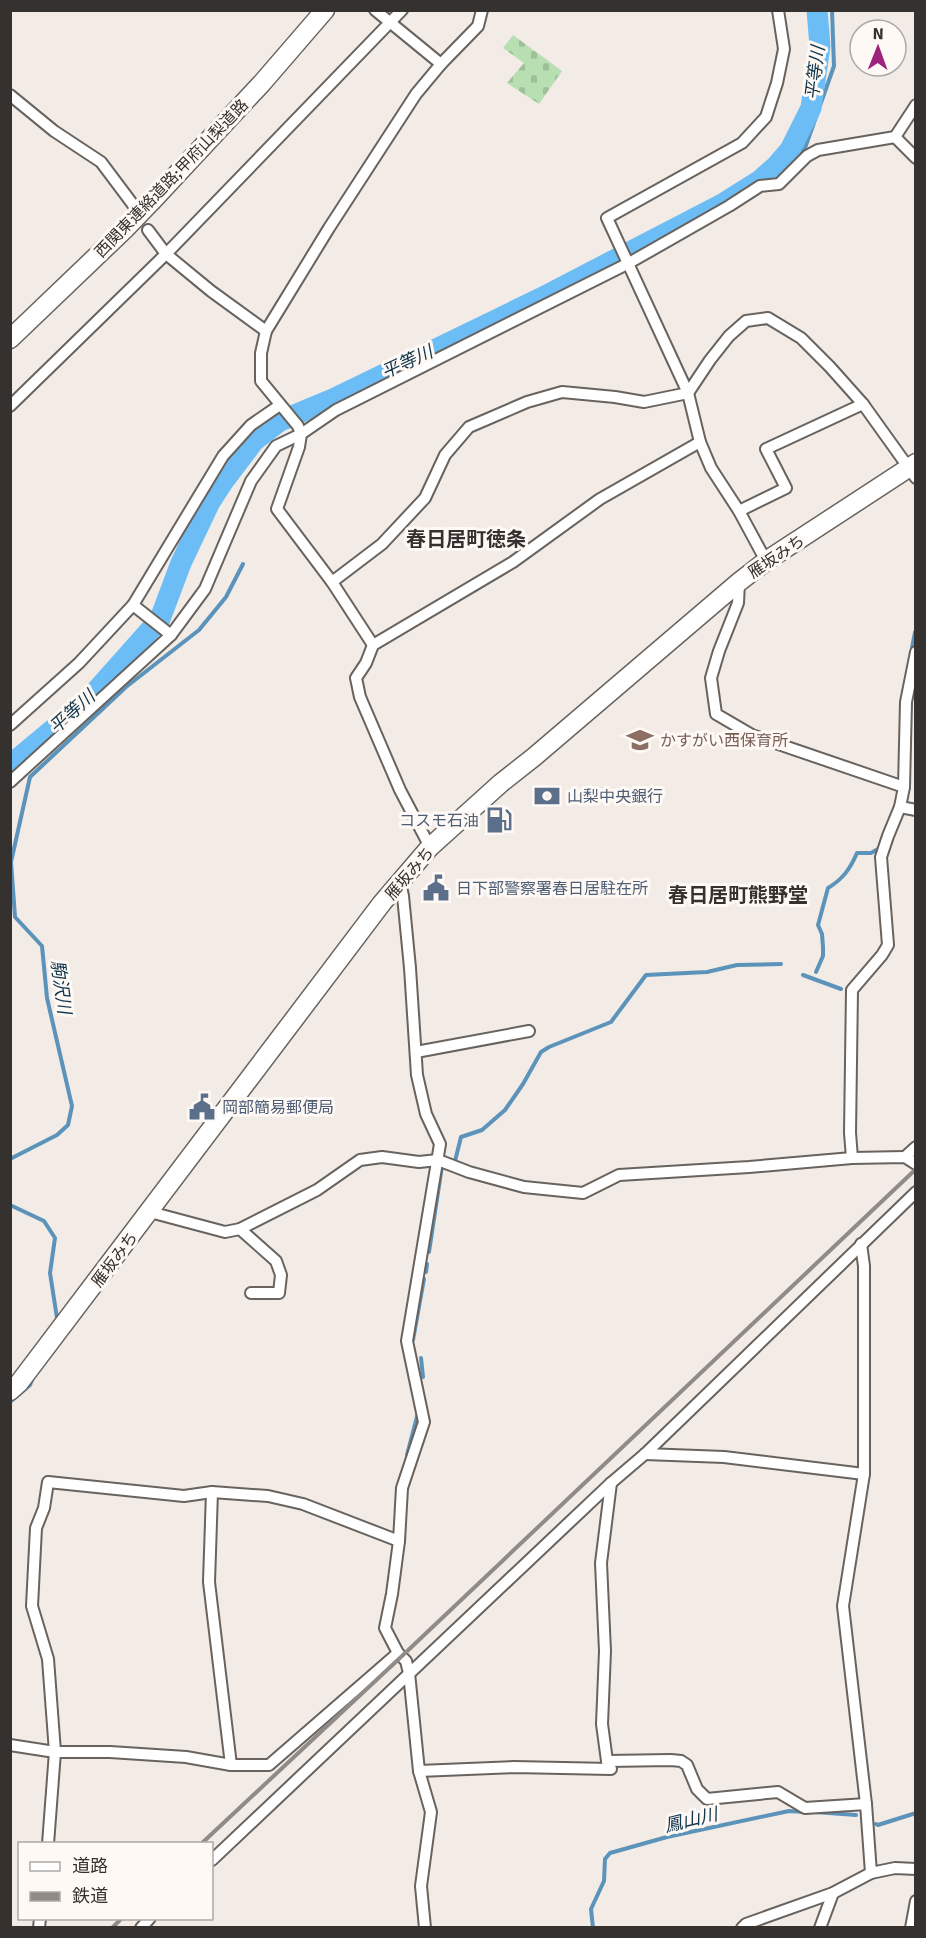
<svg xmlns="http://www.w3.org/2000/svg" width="926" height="1938" viewBox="0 0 926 1938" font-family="Signika,'Noto Sans JP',sans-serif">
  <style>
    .cemetery { fill: url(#cemetery-stones) }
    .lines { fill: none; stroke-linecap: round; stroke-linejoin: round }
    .stream { stroke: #5b93ba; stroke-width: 4 }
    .river { stroke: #6cbdf5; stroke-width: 21 }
    .street-casing { stroke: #68635e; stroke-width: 14 }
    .highway-casing { stroke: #68635e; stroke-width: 21 }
    .street { stroke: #fff; stroke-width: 10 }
    .highway { stroke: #fff; stroke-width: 18 }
    .rail { stroke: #908b88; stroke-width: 4 }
    .highway-bridge-casing { stroke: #68635e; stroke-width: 21; stroke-linecap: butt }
    .highway-bridge { stroke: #fff; stroke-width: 18 }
    .labels { text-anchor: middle; stroke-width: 6; stroke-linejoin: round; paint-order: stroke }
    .street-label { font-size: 16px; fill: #34312f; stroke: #fef9f5 }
    .education-label { font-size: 16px; fill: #785e54; stroke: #fef9f5; text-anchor: start }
    .service-label { font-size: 16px; fill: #4e5e75; stroke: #fef9f5; text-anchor: start }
    .water-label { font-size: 18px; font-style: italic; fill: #12364d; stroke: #fef9f5 }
    .quarter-label { font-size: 20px; font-weight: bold; fill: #34312f; stroke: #fef9f5 }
  </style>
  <defs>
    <pattern id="cemetery-stones" width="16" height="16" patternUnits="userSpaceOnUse" patternTransform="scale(1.5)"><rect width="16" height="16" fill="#b7dfb2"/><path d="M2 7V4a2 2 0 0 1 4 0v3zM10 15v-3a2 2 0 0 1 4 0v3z" fill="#9ec099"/></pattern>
  </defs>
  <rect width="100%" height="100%" fill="#f2ebe6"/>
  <polygon class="cemetery" points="513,35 562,71 539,104 507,83 524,63 503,48"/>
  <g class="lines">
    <g class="stream">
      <polyline points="759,181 773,178 786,168 805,148 834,66 832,10"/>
      <polyline points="912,648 915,632"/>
      <path d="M816,972L823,956V947L822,934L818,925L828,888C843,879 850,869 857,853H871L878,849"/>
      <polyline points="803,975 841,989"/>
      <polyline points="10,1159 57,1135 68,1125 72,1106 47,998 42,946 15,917 11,862 30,777 126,687 199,630 226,597 243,564"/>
      <polyline points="455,1161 461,1137 482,1130 505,1110 523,1084 541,1052 549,1047 611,1022 646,975 707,972 737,965 781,964"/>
      <polyline points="10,1205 44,1221 55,1238 50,1273 57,1318"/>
      <polyline points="429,1252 442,1166"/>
      <polyline points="426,1272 427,1264"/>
      <polyline points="413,1340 424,1279"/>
      <polyline points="421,1358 423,1377"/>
      <polyline points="10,1402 30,1385 32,1380"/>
      <polyline points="407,1455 418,1413"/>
      <polyline points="815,1812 856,1815"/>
      <polyline points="876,1824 878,1825 916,1813"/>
      <polyline points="593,1928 591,1909 604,1881 605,1859 610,1853 667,1837 789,1811 805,1812"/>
    </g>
    <polyline class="river" points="10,765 87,701 160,619 181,563 210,502 223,482 254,441 280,421 333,399 541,298 724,203 759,181 776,166 790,150 811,108 820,46 817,10"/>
    <g class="street-casing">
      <g id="street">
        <polyline points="375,10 441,64"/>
        <polyline points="10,95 54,131 101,162 134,206"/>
        <polyline points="895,137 916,158"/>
        <polyline points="148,230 166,254 211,291 266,331"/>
        <polyline points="10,406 166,254 402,10"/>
        <polyline points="739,511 786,488 766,449 863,404"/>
        <polyline points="766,561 739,511 711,468 700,442 688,393 607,218 742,143 766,117 777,83 784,49 778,10"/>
        <polyline points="332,582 382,544 425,498 445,455 469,427 527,402 562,392 615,397 644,402 688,393 710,360 729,336 746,321 768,318 801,338 830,367 863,404 916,478"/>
        <polyline points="739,582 738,603 719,651 711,678 716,714 752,735 904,787"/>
        <polyline points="133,605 171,635"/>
        <polyline points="373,645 332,582 277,509 299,447 301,434 298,426 261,381 261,353 266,331 329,228 416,94 441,64 478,26 482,10"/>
        <polyline points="10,725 79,663 133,605 223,456 251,425 280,405"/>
        <polyline points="10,782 171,635 205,589 251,481 276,446 301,434 336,410 629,263 729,206 760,186 779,184 807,156 818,150 895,137 916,105"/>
        <polyline points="900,807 916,810"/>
        <polyline points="430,847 400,790 360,697 356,678 366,663 373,645 513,562 600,499 700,442"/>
        <polyline points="400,882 403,896 410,968 417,1075 426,1114 440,1144 407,1341 424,1422 402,1488 399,1541 392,1594 385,1628 398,1653 406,1661 409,1673 419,1771 514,1767 611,1769 607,1761 602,1724 605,1651 601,1563 611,1483"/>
        <polyline points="416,1052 529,1031"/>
        <polyline points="905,1157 916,1147"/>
        <polyline points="852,1158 850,1133 852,990 882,955 888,945 881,857 888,836 900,807 904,787 906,702 916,652"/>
        <polyline points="150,1212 225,1232 240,1229 317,1190 360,1160 382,1157 419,1162 438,1160 469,1172 524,1187 583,1193 619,1175 749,1167 852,1158 905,1157 916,1164"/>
        <polyline points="240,1229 276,1261 281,1275 279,1293 251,1293"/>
        <polyline points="861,1244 864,1266 864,1474 843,1606 866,1804"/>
        <polyline points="645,1454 724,1457 864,1474"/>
        <polyline points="212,1492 209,1582 231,1765"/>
        <polyline points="10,1745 55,1752 110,1752 186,1757 231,1765 269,1765 398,1653"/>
        <polyline points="607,1761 671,1760 681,1761 687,1765 697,1789 707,1799 778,1792 805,1808 866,1804 871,1873 895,1868 916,1869"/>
        <polyline points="419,1771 431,1812 421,1886 425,1928"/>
        <polyline points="48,1844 55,1752 48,1659 32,1606 36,1528 44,1508 48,1482 184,1496 212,1492 268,1496 303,1504 399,1541"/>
        <polyline points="212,1860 611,1483 645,1454 916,1192"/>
        <polyline points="39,1928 40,1918"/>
        <polyline points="141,1928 150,1918"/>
        <polyline points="742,1928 746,1924 833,1893 871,1873"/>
        <polyline points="820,1928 833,1893"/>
        <polyline points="911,1928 916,1901"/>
      </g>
    </g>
    <g class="highway-casing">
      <g id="highway">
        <polyline points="152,201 262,83 325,10"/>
        <polyline points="10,339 125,229"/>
        <polyline points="10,1391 19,1383 382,903 430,847 501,783 534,757 739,582 766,561 916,463"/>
      </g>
    </g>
    <use href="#street" class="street"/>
    <use href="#highway" class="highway"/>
    <g class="rail">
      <polyline points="201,1844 402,1656 916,1169"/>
      <polyline points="112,1928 122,1918"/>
    </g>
    <g class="highway-bridge-casing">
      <polyline id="highway-bridge" points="125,229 152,201"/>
    </g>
    <use href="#highway-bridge" class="highway-bridge"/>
  </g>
  <defs>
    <g id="school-bare" transform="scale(2.07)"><path d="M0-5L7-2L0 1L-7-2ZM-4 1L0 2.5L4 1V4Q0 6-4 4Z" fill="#8d6e63" stroke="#fef9f5" stroke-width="2.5" paint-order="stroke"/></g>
    <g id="bank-bare" transform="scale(2.07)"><path d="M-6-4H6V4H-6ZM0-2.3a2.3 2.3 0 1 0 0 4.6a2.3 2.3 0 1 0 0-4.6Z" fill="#5c6f8a" stroke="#fef9f5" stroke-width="2.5" paint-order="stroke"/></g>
    <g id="fuel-bare" transform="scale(2.07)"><path d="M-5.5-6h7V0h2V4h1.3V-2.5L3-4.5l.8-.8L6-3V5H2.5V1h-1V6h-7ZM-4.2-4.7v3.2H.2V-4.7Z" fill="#5c6f8a" stroke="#fef9f5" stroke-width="2.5" paint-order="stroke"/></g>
    <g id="civic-bare" transform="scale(2.07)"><path d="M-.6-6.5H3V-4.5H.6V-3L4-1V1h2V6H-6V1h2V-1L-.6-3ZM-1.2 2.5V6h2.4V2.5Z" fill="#5c6f8a" stroke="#fef9f5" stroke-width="2.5" paint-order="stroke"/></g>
  </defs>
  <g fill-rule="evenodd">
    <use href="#school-bare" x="640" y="740"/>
    <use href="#bank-bare" x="547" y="796"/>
    <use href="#fuel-bare" x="499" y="820"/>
    <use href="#civic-bare" x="436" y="888"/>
    <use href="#civic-bare" x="202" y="1107"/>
  </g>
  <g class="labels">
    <g class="street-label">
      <text transform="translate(171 178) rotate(-46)" y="6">西関東連絡道路;甲府山梨道路</text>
      <text transform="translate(776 556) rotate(-34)" y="6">雁坂みち</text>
      <text transform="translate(409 873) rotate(-49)" y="6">雁坂みち</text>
      <text transform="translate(114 1259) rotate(-53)" y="6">雁坂みち</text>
    </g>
    <g class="education-label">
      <text x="660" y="746">かすがい西保育所</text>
    </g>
    <g class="service-label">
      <text x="567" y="802">山梨中央銀行</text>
      <text x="479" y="826" text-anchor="end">コスモ石油</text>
      <text x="456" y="894">日下部警察署春日居駐在所</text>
      <text x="222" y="1113">岡部簡易郵便局</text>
    </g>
    <g class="water-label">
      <text transform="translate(815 73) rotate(-83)" y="6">平等川</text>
      <text transform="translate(407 362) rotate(-25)" y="6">平等川</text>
      <text transform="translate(72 712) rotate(-42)" y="6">平等川</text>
      <text transform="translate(61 987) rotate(82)" y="6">駒沢川</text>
      <text transform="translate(691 1820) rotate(-13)" y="6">鳳山川</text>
    </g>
    <g class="quarter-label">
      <text x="466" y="546">春日居町徳条</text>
      <text x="738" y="902">春日居町熊野堂</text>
    </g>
  </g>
  <rect width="926" height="1938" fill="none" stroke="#34312f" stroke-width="24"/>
  <rect x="18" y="1842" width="195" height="78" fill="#fef9f5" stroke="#ada9a6" stroke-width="1.5"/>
  <rect x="30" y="1862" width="30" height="9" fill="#ffffff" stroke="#ada9a6" stroke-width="1.5"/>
  <text x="72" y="1872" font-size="18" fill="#34312f">道路</text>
  <rect x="30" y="1892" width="30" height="9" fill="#908b88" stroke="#ada9a6" stroke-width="1.5"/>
  <text x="72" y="1902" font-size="18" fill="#34312f">鉄道</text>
  <g transform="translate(878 48) rotate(1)"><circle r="28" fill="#fef9f5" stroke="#ada9a6" stroke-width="1.5"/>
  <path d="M0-4.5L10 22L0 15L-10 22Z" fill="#9d237b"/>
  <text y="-9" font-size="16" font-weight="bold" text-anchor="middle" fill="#34312f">N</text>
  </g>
</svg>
